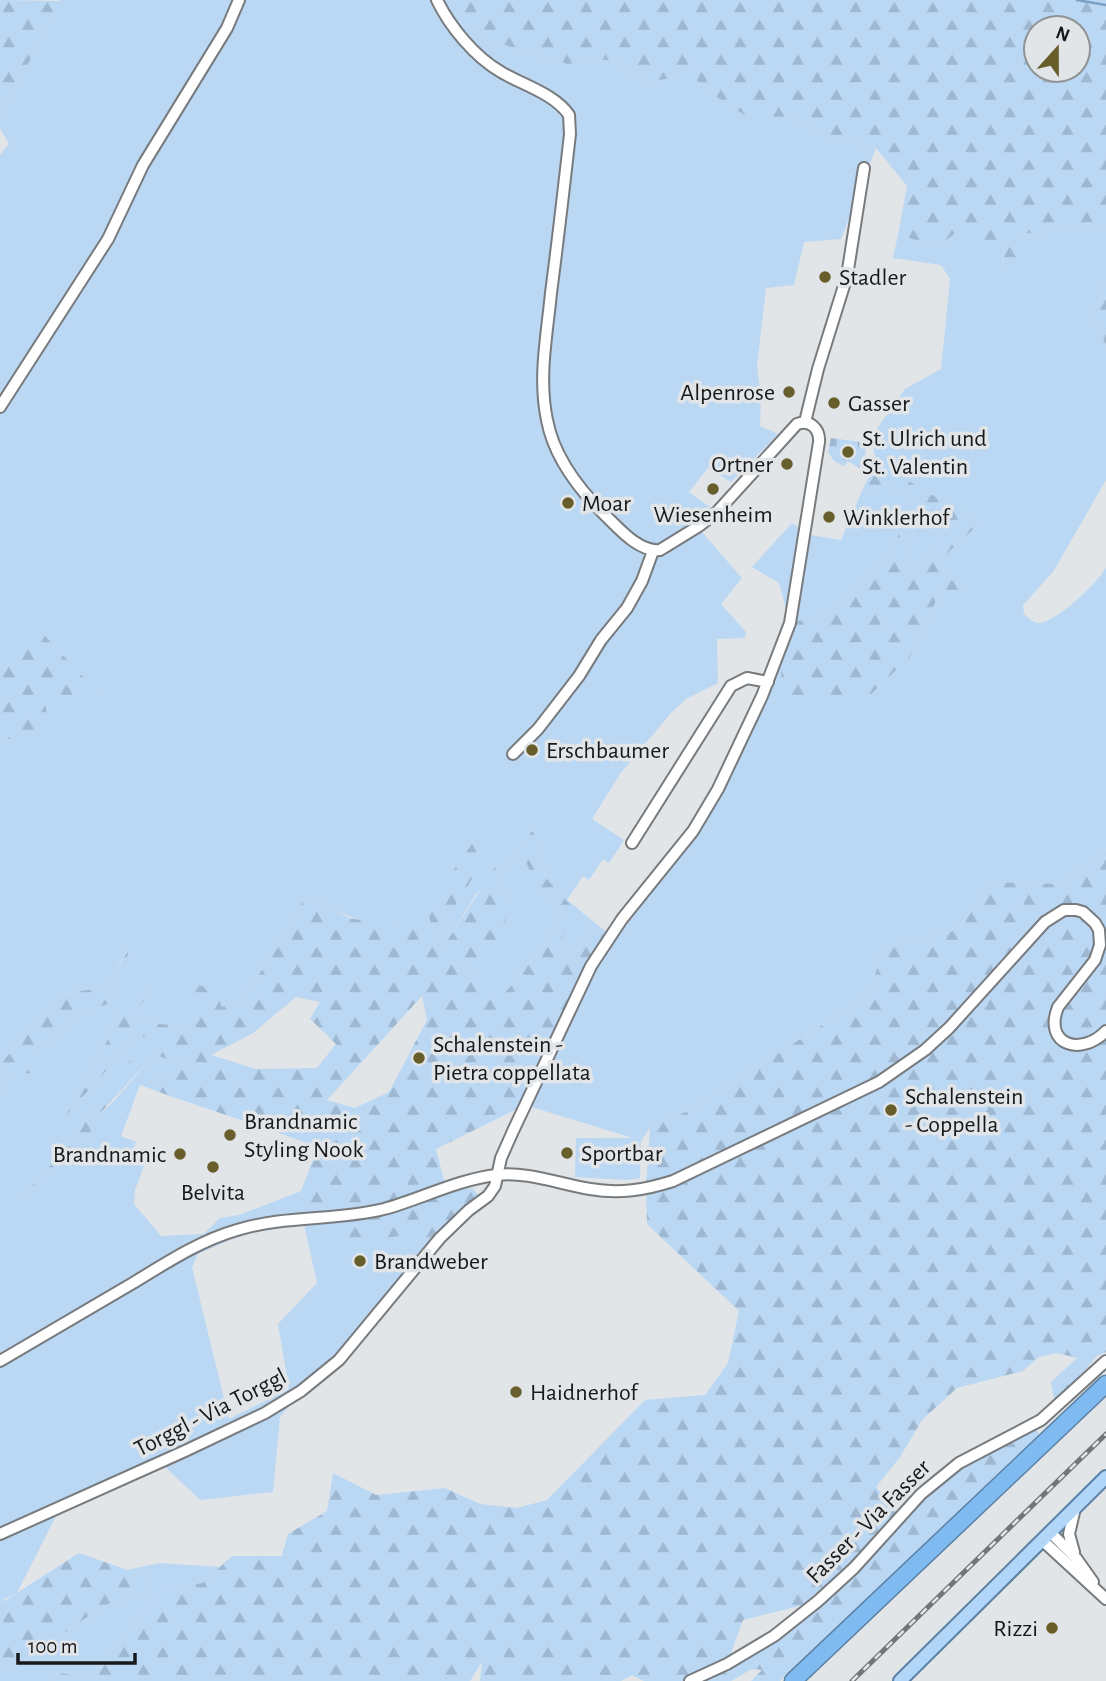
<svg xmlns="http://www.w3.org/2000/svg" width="1106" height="1681" viewBox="0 0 1106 1681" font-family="'Alegreya Sans',sans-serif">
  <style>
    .green { fill: #bad7f4; fill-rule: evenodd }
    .forest { fill: url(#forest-firs); fill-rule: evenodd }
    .cemetery { fill: url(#cemetery-stones) }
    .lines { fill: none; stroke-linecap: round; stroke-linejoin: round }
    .stream { stroke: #7ca0c3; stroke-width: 2.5 }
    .minor-casing { stroke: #787b7e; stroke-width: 14 }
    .major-casing { stroke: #5b81a5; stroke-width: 16 }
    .highway-casing { stroke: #5b81a5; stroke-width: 19 }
    .minor { stroke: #fff; stroke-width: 10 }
    .major { stroke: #b2d6f7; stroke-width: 12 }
    .highway { stroke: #7fbaf1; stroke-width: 16 }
    .rail-casing { stroke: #737677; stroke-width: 5 }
    .rail { stroke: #e1e5e8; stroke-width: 2.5; stroke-dasharray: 8; stroke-linecap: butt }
    .poi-dot { fill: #685e2b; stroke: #e1e5e8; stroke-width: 2.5 }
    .labels { text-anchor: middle; stroke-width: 7; stroke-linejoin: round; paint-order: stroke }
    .poi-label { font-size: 24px; fill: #171819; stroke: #e1e5e8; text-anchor: start }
    .street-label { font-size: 24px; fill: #171819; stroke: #e1e5e8 }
  </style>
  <defs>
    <pattern id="forest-firs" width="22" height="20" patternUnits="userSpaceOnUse" patternTransform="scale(1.75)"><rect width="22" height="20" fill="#bad7f4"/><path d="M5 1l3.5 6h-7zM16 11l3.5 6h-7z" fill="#9fb8d1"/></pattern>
    <pattern id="cemetery-stones" width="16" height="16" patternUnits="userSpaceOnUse" patternTransform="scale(1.75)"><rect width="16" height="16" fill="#bad7f4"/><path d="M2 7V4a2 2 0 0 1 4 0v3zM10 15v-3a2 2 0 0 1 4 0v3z" fill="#9fb8d1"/></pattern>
  </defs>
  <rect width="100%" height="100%" fill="#e1e5e8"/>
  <g class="green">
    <path d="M60,0H445L462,24L488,40L568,64L597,59L613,61L645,82L691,74L709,92L746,115L787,117L830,136L876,148L841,239L804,242L794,285L766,288L757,366L761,396L760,426L778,434L731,482L708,468L689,492L719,514L700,530L742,578L721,604L746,632L745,638L717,639L718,683L686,699L671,713L620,774L592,819L624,840L609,863L603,859L589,880L583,876L567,900L610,935L693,831L779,657H910L941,590L961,592L963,586L945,577L941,559L979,523L876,462L871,437L905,389L941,369L950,279L941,265L893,258L898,235C931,243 941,253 964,222L1004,242L1003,269L1019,234L1106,227V281L1093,319L1106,345V480L1053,572L1023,605L1024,614C1028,617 1033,623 1038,623C1056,623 1097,583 1106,568V848L1066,884L992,882L958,930L883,948L869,995L690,1110L650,1128L641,1141L640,1178L627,1180L575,1177L576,1138H633L525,1105L593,933L570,956L557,948L574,910L546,878L538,844L525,841L539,891L564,912L546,944L503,995L459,963L509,902L499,877L515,854L476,894L444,946L435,939L451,911C445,915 438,920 431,923C389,939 342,914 305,896L293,921L242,1001L222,1008L192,1026L127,1022L152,989L114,1016L111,1034L68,1112L106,1071L119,1050L139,1036L164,1039L91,1110L76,1139L17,1200L87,1143L95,1119L113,1102L154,1055L195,1066L140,1085L121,1136L136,1142L129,1160L144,1166L135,1190L134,1204L161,1236L204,1234L220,1218L239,1215L301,1191L302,1196L424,1231L425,1254L370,1325L301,1391L280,1417L273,1492L200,1500L160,1462L60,1508L17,1593L0,1601V1089L11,1074L78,1014L108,1004L128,949L106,987L61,994L0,1065V155L9,144L0,128V119ZM304,1225L317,1283L278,1324L289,1389L229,1419L192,1267L198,1254L246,1233Z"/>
    <polygon points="885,485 919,501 958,525 910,572 908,547 920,515 911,510 888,555 831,613 790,623 779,583 752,567 792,523 810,535 841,540 862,491"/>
    <polygon points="160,1563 220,1567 202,1583 162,1590 91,1678 61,1673 49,1681 0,1681 0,1663 12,1669 105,1605 146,1593 151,1578 127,1570"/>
  </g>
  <g class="forest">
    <polygon points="0,0 60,1 0,119"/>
    <path d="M445,0H1106V227L1019,234L1020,262L1003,270L1004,243L974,244L965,223C938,253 934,244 898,235L907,186L876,148L830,136L787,117L746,116L709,92L691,75L645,82L613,61L597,59L568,64L488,40L462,24ZM1036,28H1078V70H1036Z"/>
    <polygon points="1106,281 1106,345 1093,319"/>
    <polygon points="876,462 980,523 941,559 945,577 963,586 961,593 941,590 910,657 871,694 785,701 779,658 790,623 831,613 888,555 911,510 920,515 908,547 910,572 957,525 919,501 885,485 862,491"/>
    <polygon points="43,634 104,699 44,698 49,725 0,742 0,663"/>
    <path d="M542,818L555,825L538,844L546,878L575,910L558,948L570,956L593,933L610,935L525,1105L436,1149L447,1192L472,1188L483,1200L425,1254L424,1231L356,1244L302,1195L301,1191L318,1147C259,1125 199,1107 140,1085L194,1066L154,1055L95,1119L87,1143L10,1207L76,1139L91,1110L120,1069L146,1047L162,1040L139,1036L119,1050L106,1071L66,1115L111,1034L114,1016L151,978L152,989L128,1022L191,1026L192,984L215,989L222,1007L242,1001L293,921L305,896L350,918L397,928L431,923L420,894L438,892L472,844L481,848L473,877L435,938L444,946L500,859L516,853L499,877L509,902L501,938L488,957L459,963L504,994L546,944L564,912L539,891L526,862L525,841ZM422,996L427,1020L389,1092L355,1108L327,1100ZM296,997L320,1002L310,1019L336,1044L317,1068L256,1069L211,1055L253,1033Z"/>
    <path d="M1106,848V1352L1097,1356L1055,1404L1051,1382L1077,1358L1057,1353L1039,1357L1023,1371L957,1388L922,1420L900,1457L876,1487L899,1516L959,1463L1033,1425L1040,1435L780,1681H751L762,1670L752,1669L731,1681H644L632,1675L621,1681H480L482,1662L470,1681H49L61,1673L91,1678L162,1589L202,1583L232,1556H282L288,1534L327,1511L333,1473L376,1495L445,1488L480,1504L517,1508L547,1500L645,1400L705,1395L728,1363L739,1311L647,1224L646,1189L650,1128L690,1110L869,995L883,948L958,930L992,882L1066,884ZM816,1602L727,1664L743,1620Z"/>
    <polygon points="132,944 108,1004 78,1014 37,1051 33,1073 11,1074 0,1089 0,1065 61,994 106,987"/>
    <polygon points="79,1553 151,1578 146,1593 105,1605 11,1669 0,1663 0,1601 6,1600"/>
  </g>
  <polygon class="cemetery" points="831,438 860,442 866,447 865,457 859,468 848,461 844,466 834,461 828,452"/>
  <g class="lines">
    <polyline class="stream" points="1077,0 1106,5"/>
    <g class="minor-casing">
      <g id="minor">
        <polyline points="0,407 108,239 143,165 227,28 239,0"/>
        <polyline points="805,422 818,369 847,276 864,168"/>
        <polyline points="513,754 538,729 579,676 601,640 627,608 642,581 653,551"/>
        <polyline points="632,843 731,686 747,678 768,682"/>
        <path d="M0,1361C45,1335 89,1309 133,1283C166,1263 199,1241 237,1230C285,1215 336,1221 384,1209C421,1199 456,1180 496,1175C527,1171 559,1184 590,1189C620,1194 645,1190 673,1181L879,1082L925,1050L949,1028L1045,922L1064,910H1076L1083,912L1095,923L1099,930L1100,945L1095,960L1058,1007C1043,1045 1081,1057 1106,1031"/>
        <polyline points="1051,1533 1076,1558 1093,1582"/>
        <path d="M0,1534L185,1451L265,1413L301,1391L339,1360L440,1238L469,1210L488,1196L495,1186L501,1158L513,1131L591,966L622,919L693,831L718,789L762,696L790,623L819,442C820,429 810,419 797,424L717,512L699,526L660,550C640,552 621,531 608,518C580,491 554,458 547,420C538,378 547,335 551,293C558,240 564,187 570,134L569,115C555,94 523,85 501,72C475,57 450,27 437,0"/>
        <polyline points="1043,1541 1106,1599"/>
        <polyline points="1074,1552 1069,1534 1075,1508"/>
        <polyline points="690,1681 727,1664 774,1636 818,1601 854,1568 921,1494 959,1463 1041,1420 1106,1361"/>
      </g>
    </g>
    <g class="major-casing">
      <polyline id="major" points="900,1681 1106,1477"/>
    </g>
    <g class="highway-casing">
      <polyline id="highway" points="793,1681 1106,1384"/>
    </g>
    <use href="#minor" class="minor"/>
    <use href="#major" class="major"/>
    <use href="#highway" class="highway"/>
    <g class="rail-casing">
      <polyline id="rail" points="852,1681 1106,1434"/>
    </g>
    <use href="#rail" class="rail"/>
  </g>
  <g class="poi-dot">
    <circle cx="825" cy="277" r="7"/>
    <circle cx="789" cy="392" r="7"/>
    <circle cx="834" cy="403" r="7"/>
    <circle cx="848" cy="452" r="7"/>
    <circle cx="787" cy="464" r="7"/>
    <circle cx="713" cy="489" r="7"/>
    <circle cx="568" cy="503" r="7"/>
    <circle cx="829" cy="517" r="7"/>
    <circle cx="532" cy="750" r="7"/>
    <circle cx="419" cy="1058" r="7"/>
    <circle cx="891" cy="1110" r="7"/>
    <circle cx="230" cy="1135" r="7"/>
    <circle cx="567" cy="1153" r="7"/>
    <circle cx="180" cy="1154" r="7"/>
    <circle cx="213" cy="1167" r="7"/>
    <circle cx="360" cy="1261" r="7"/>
    <circle cx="516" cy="1392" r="7"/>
    <circle cx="1052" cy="1628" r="7"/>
  </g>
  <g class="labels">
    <g class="poi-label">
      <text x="839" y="285">Stadler</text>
      <text x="775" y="400" text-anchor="end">Alpenrose</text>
      <text x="848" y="411">Gasser</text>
      <text x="862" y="446">St. Ulrich und<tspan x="862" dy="28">St. Valentin</tspan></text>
      <text x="773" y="472" text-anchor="end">Ortner</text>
      <text x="582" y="511">Moar</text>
      <text x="713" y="522" text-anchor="middle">Wiesenheim</text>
      <text x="843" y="525">Winklerhof</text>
      <text x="546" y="758">Erschbaumer</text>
      <text x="433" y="1052">Schalenstein -<tspan x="433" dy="28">Pietra coppellata</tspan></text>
      <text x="905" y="1104">Schalenstein<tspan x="905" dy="28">- Coppella</tspan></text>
      <text x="244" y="1129">Brandnamic<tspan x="244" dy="28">Styling Nook</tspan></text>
      <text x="581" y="1161">Sportbar</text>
      <text x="166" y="1162" text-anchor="end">Brandnamic</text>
      <text x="213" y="1200" text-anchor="middle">Belvita</text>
      <text x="374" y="1269">Brandweber</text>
      <text x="530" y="1400">Haidnerhof</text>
      <text x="1038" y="1636" text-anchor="end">Rizzi</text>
    </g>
    <g class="street-label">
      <text transform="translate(210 1412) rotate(-27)" y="8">Torggl - Via Torggl</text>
      <text transform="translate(868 1521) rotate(-45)" y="8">Fasser - Via Fasser</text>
    </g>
  </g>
  <g transform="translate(1057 49) rotate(21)"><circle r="33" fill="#e1e5e8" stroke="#909395" stroke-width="2"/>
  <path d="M0-5L12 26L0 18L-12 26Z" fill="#685e2b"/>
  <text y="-10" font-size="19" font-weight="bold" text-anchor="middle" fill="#171819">N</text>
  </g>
  <path d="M18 1653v10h117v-10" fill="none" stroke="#171819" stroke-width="3.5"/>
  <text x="28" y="1653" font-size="21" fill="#171819" stroke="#e1e5e8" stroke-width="5" paint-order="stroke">100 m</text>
</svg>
